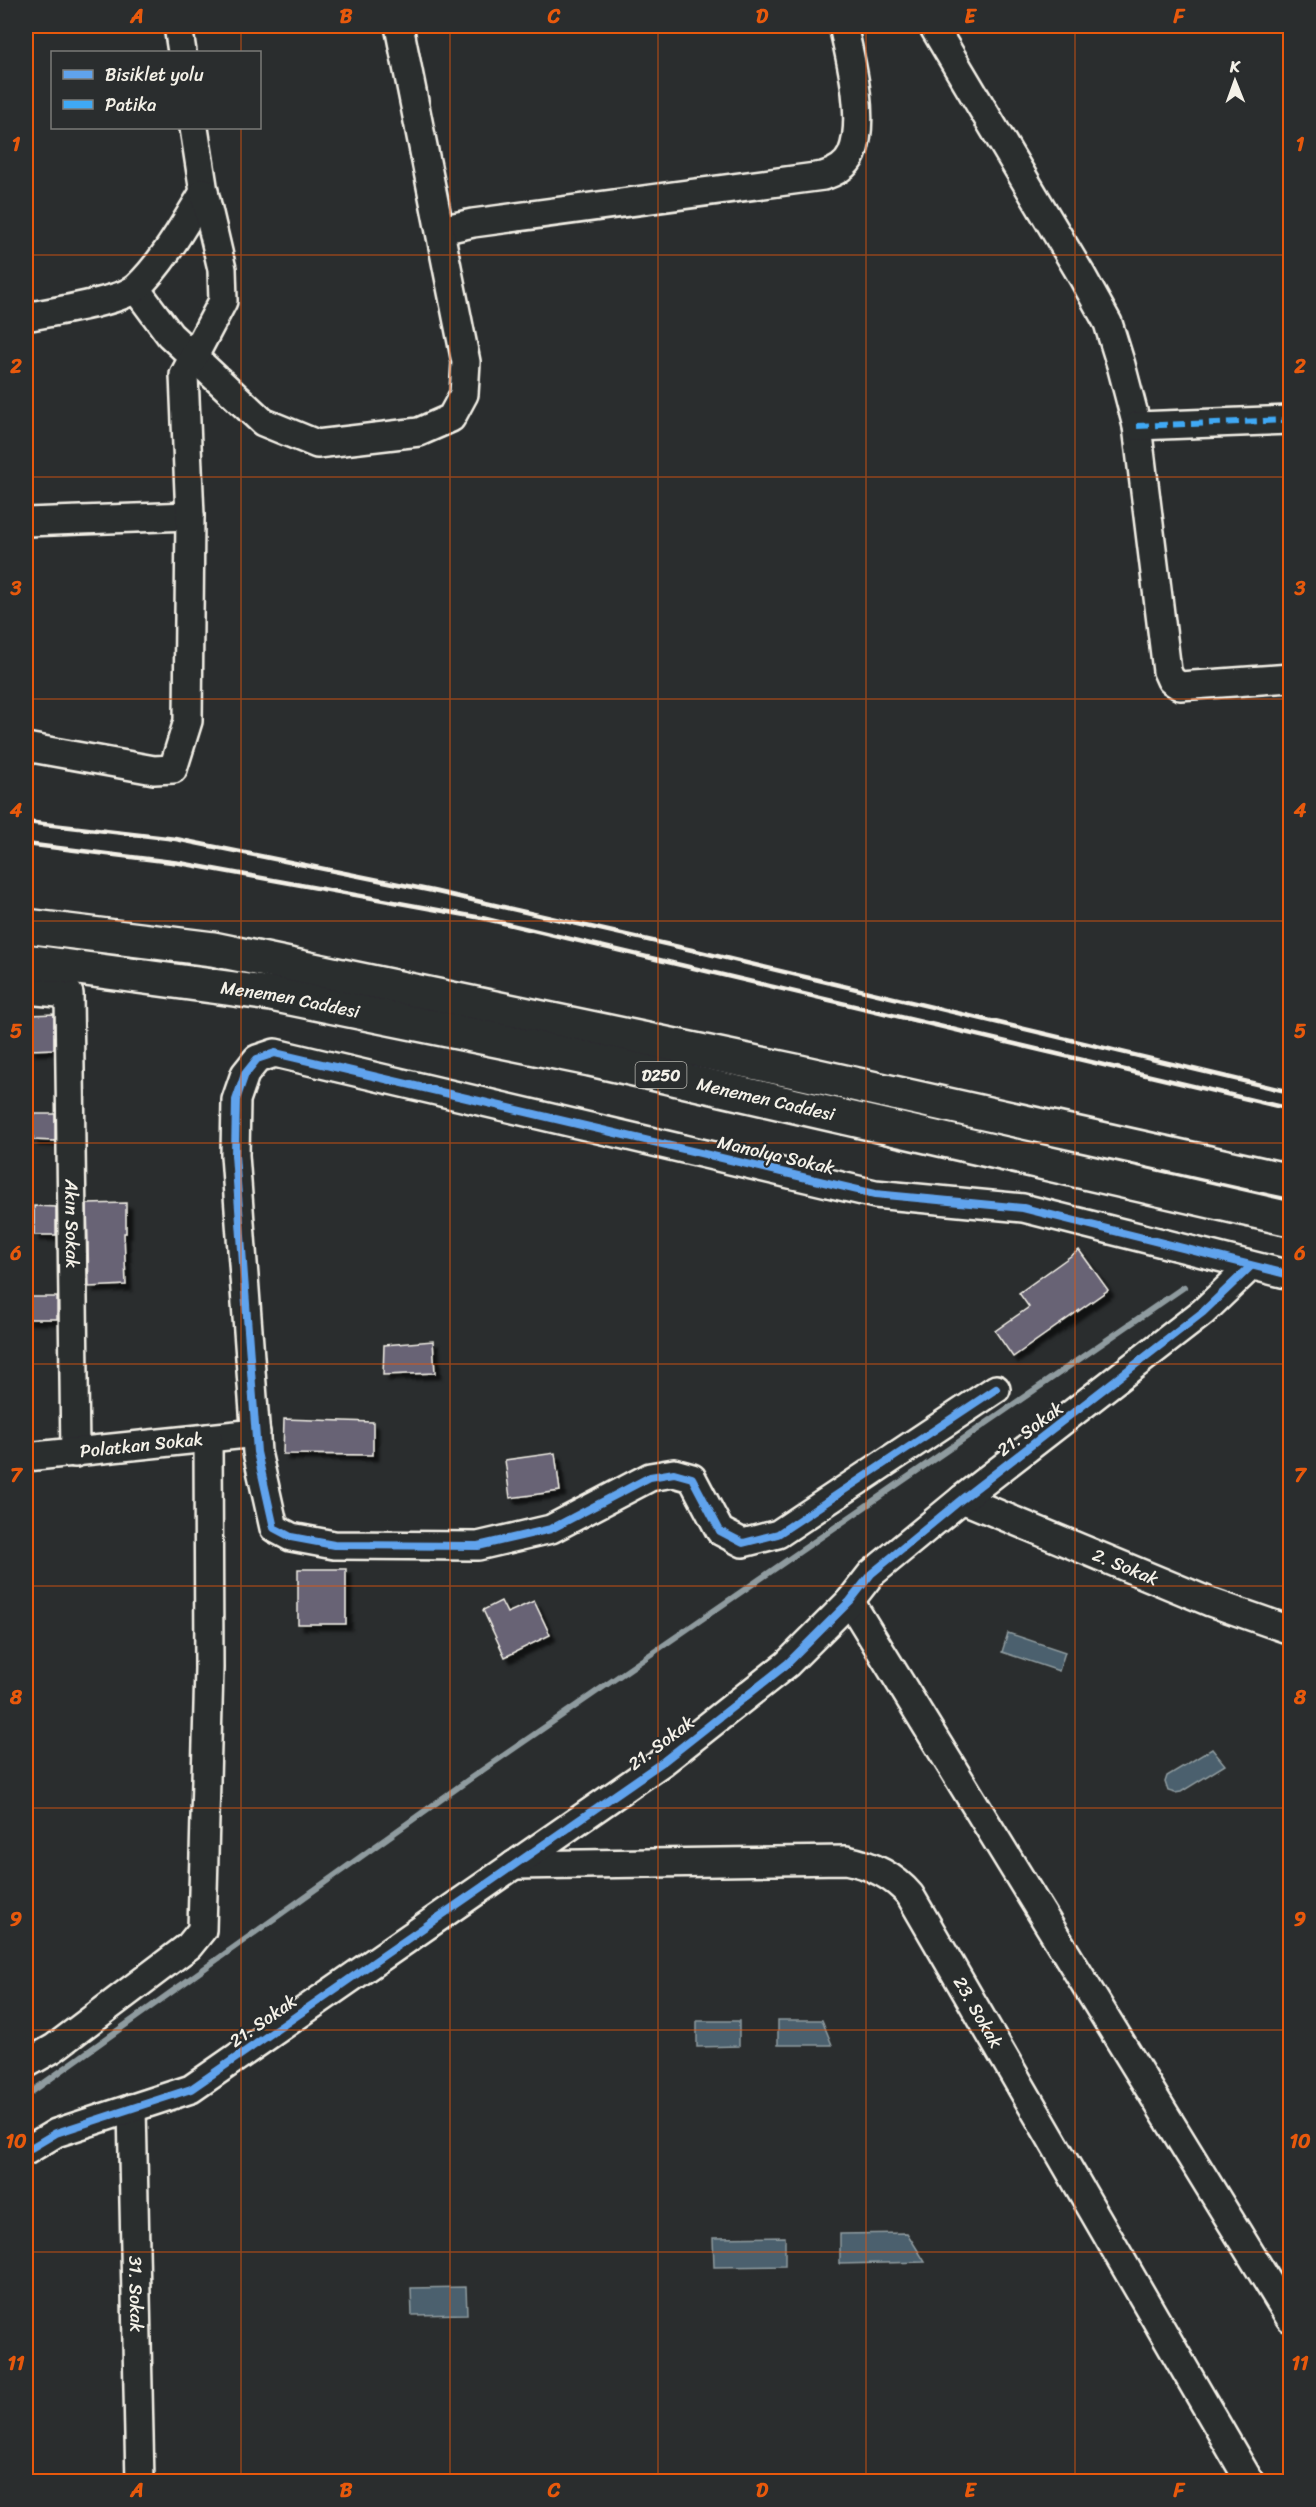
<svg xmlns="http://www.w3.org/2000/svg" width="1316" height="2507" viewBox="0 0 1316 2507" font-family="Sriracha,sans-serif">
  <style>
    .water { fill: #4b616e; stroke: #8f9b9f; stroke-width: 1.5 }
    .lines { fill: none; stroke-linecap: round; stroke-linejoin: round }
    .stream { stroke: #8f9b9f; stroke-width: 6 }
    .building { fill: #676374; stroke: #f4f1e8; stroke-width: 1.5; filter: url(#shadow) }
    .minor-casing { stroke: #f4f1e8; stroke-width: 32 }
    .highway-casing { stroke: #f4f1e8; stroke-width: 38 }
    .minor { stroke: #2a2d2e; stroke-width: 27 }
    .highway { stroke: #2a2d2e; stroke-width: 33 }
    .rail { stroke: #f4f1e8; stroke-width: 4.5 }
    .quiet { stroke: #3fa9f5; stroke-width: 6; stroke-dasharray: 12 6; stroke-linecap: butt }
    .cycleway-casing { stroke: #2a2d2e; stroke-width: 11 }
    .cycleway { stroke: #60a3ed; stroke-width: 8 }
    .grid { fill: none; stroke: #e8590c; stroke-width: 1.5; stroke-opacity: 0.55 }
    .labels { text-anchor: middle; stroke-width: 4.5; stroke-linejoin: round; paint-order: stroke }
    .shield { fill: #2a2d2e; stroke: #b7b6b0; stroke-width: 1.5 }
    .shield-label { font-size: 16px; font-weight: bold; fill: #f4f1e8 }
    .street-label { font-size: 18px; fill: #f4f1e8; stroke: #2a2d2e }
    .neatline { fill: none; stroke: #e8590c; stroke-width: 2 }
    .grid-label { font-size: 20px; text-anchor: middle; font-weight: bold; fill: #e8590c }
  </style>
  <defs>
    <filter id="shadow"><feDropShadow dx="5.5" dy="5.5" stdDeviation="1.5" flood-color="#0009"/></filter>
  </defs>
  <rect width="100%" height="100%" fill="#2a2d2e"/>
  <filter id="ink" filterUnits="userSpaceOnUse"><feTurbulence type="fractalNoise" baseFrequency=".0167" numOctaves="2"/><feDisplacementMap in="SourceGraphic" scale="12" xChannelSelector="R" yChannelSelector="G"/><feConvolveMatrix kernelMatrix="1 2 1 2 8 2 1 2 1" color-interpolation-filters="sRGB"/></filter>
  <g filter="url(#ink)">
    <g class="water">
      <polygon points="1008,1633 1065,1652 1059,1671 1002,1652"/>
      <polygon points="1212,1749 1225,1765 1181,1792 1175,1793 1168,1791 1165,1782 1167,1776"/>
      <polygon points="778,2020 822,2020 832,2045 778,2045"/>
      <polygon points="697,2021 739,2021 739,2046 697,2047"/>
      <polygon points="907,2233 925,2262 840,2264 840,2234"/>
      <polygon points="785,2237 785,2266 714,2267 713,2238"/>
      <polygon points="466,2287 467,2314 412,2315 411,2288"/>
    </g>
    <g class="lines">
      <polyline class="stream" points="26,2096 471,1778 1184,1287"/>
    </g>
    <g class="building">
      <polygon points="54,1014 54,1049 30,1050 30,1015"/>
      <polygon points="33,1114 55,1114 55,1141 33,1140"/>
      <polygon points="126,1203 126,1233 124,1233 126,1285 89,1287 87,1204"/>
      <polygon points="34,1206 56,1207 56,1235 34,1235"/>
      <polygon points="1079,1250 1108,1290 1013,1357 995,1331 1029,1307 1019,1293"/>
      <rect x="26" y="1297" width="31" height="22"/>
      <polygon points="433,1341 435,1373 383,1375 384,1345"/>
      <polygon points="284,1419 373,1422 373,1455 283,1454"/>
      <polygon points="555,1453 560,1491 510,1498 505,1460"/>
      <rect x="298" y="1569" width="48" height="55"/>
      <polygon points="501,1601 507,1613 534,1601 550,1635 505,1657 483,1610"/>
    </g>
    <g class="lines">
      <g class="minor-casing">
        <g id="minor">
          <polyline points="178,26 182,52"/>
          <polyline points="933,26 1082,276 1108,323 1121,365 1137,426 1167,671 1171,680 1180,686 1290,678"/>
          <path d="M441,230L473,223L823,176C834,173 847,166 852,154C866,120 851,60 843,26"/>
          <polyline points="136,289 170,335 263,422 317,444 419,432 451,418 464,394 466,362 399,26"/>
          <path d="M26,317C49,312 121,302 137,287C163,263 185,223 204,192L194,128"/>
          <polyline points="1137,426 1290,420"/>
          <polyline points="26,522 190,516"/>
          <polyline points="26,747 154,770 173,769 188,721 190,516 184,375 223,301 222,269 204,192"/>
          <path id="s1" d="M26,990L69,994L75,1453"/>
          <polyline points="996,1389 778,1534 743,1543 720,1531 692,1478 674,1473 650,1477 551,1529 478,1546 334,1545 291,1537 274,1528 257,1452 235,1155 236,1100 245,1074 257,1059 275,1053 875,1194 1023,1208 1290,1275"/>
          <path id="s2" d="M26,1457L256,1433"/>
          <path id="s3" d="M962,1499L1210,1602L1290,1630"/>
          <polyline points="850,1601 1290,2318"/>
          <path id="s4" d="M514,1865L846,1860C872,1865 893,1875 910,1895L1250,2482"/>
          <polyline points="26,2064 54,2048 189,1946 202,1930 209,1668 208,1438"/>
          <path id="s5" d="M132,2108L140,2482"/>
          <polyline points="26,2151 56,2133 191,2089 664,1761 787,1664 850,1601 871,1574 962,1499 1203,1312 1251,1266"/>
        </g>
      </g>
      <g class="highway-casing">
        <g id="highway">
          <polyline points="26,926 213,949 795,1071 1290,1181"/>
          <path id="s6" d="M26,961L271,994L590,1059L1290,1219"/>
        </g>
      </g>
      <use href="#minor" class="minor"/>
      <use href="#highway" class="highway"/>
      <g class="rail">
        <polyline points="26,822 176,839 433,891 692,950 1290,1092"/>
        <polyline points="26,844 180,863 482,918 1290,1109"/>
      </g>
      <polyline class="quiet" points="1137,426 1290,420"/>
      <g class="cycleway-casing">
        <g id="cycleway">
          <polyline points="996,1389 778,1534 743,1543 720,1531 692,1478 674,1473 650,1477 551,1529 478,1546 334,1545 291,1537 274,1528 257,1452 235,1155 236,1100 245,1074 257,1059 275,1053 875,1194 1023,1208 1290,1275"/>
          <polyline points="26,2151 56,2133 191,2089 664,1761 787,1664 850,1601 871,1574 962,1499 1203,1312 1251,1266"/>
        </g>
      </g>
      <use href="#cycleway" class="cycleway"/>
    </g>
  </g>
  <path class="grid" d="M241,26V52M450,26V2482M658,26V2482M866,26V2482M1075,26V2482M241,128V2482M26,255H1290M26,477H1290M26,699H1290M26,921H1290M26,1143H1290M26,1364H1290M26,1586H1290M26,1808H1290M26,2030H1290M26,2252H1290"/>
  <g class="labels">
    <rect class="shield" x="635.5" y="1062" width="51" height="26" rx="4.5"/>
    <g class="shield-label">
      <text x="661" y="1081">D250</text>
    </g>
    <g class="street-label">
      <text dy="6" stroke="none"><textPath href="#s6" startOffset="267">Menemen Caddesi</textPath></text>
      <text dy="6" stroke="none"><textPath href="#s6" startOffset="753">Menemen Caddesi</textPath></text>
      <text transform="translate(776 1155) rotate(13)" y="6">Manolya Sokak</text>
      <text dy="6" stroke="none"><textPath href="#s1" startOffset="273">Akın Sokak</textPath></text>
      <text transform="translate(1030 1429) rotate(-37)" y="6">21. Sokak</text>
      <text dy="6" stroke="none"><textPath href="#s2" startOffset="116">Polatkan Sokak</textPath></text>
      <text dy="6" stroke="none"><textPath href="#s3" startOffset="177">2. Sokak</textPath></text>
      <text transform="translate(661 1743) rotate(-37)" y="6">21. Sokak</text>
      <text dy="6" stroke="none"><textPath href="#s4" startOffset="542">23. Sokak</textPath></text>
      <text transform="translate(263 2021) rotate(-35)" y="6">21. Sokak</text>
      <text dy="6" stroke="none"><textPath href="#s5" startOffset="186">31. Sokak</textPath></text>
    </g>
  </g>
  <rect width="1316" height="2507" fill="none" stroke="#2a2d2e" stroke-width="66"/>
  <rect x="51" y="51" width="210" height="78" fill="#2a2d2e" stroke="#7b7b78" stroke-width="1.5"/>
  <rect x="63" y="70" width="30" height="9" fill="#60a3ed" stroke="#7b7b78" stroke-width="1.5"/>
  <text x="105" y="81" font-size="18" fill="#f4f1e8">Bisiklet yolu</text>
  <rect x="63" y="100" width="30" height="9" fill="#3fa9f5" stroke="#7b7b78" stroke-width="1.5"/>
  <text x="105" y="111" font-size="18" fill="#f4f1e8">Patika</text>
  <g transform="translate(1235 81) rotate(359)" stroke="#2a2d2e" stroke-width="4.5" paint-order="stroke">
  <path d="M0-4.5L10 22L0 15L-10 22Z" fill="#f4f1e8"/>
  <text y="-9" font-size="16" font-weight="bold" text-anchor="middle" fill="#f4f1e8">K</text>
  </g>
  <rect x="33" y="33" width="1250" height="2441" class="neatline"/>
  <g class="grid-label">
    <text x="137" y="23">A</text>
    <text x="346" y="23">B</text>
    <text x="554" y="23">C</text>
    <text x="762" y="23">D</text>
    <text x="970" y="23">E</text>
    <text x="1179" y="23">F</text>
    <text x="16" y="151">1</text>
    <text x="1300" y="151">1</text>
    <text x="16" y="373">2</text>
    <text x="1300" y="373">2</text>
    <text x="16" y="595">3</text>
    <text x="1300" y="595">3</text>
    <text x="16" y="817">4</text>
    <text x="1300" y="817">4</text>
    <text x="16" y="1038">5</text>
    <text x="1300" y="1038">5</text>
    <text x="16" y="1260">6</text>
    <text x="1300" y="1260">6</text>
    <text x="16" y="1482">7</text>
    <text x="1300" y="1482">7</text>
    <text x="16" y="1704">8</text>
    <text x="1300" y="1704">8</text>
    <text x="16" y="1926">9</text>
    <text x="1300" y="1926">9</text>
    <text x="16" y="2148">10</text>
    <text x="1300" y="2148">10</text>
    <text x="16" y="2370">11</text>
    <text x="1300" y="2370">11</text>
    <text x="137" y="2497">A</text>
    <text x="346" y="2497">B</text>
    <text x="554" y="2497">C</text>
    <text x="762" y="2497">D</text>
    <text x="970" y="2497">E</text>
    <text x="1179" y="2497">F</text>
  </g>
</svg>
